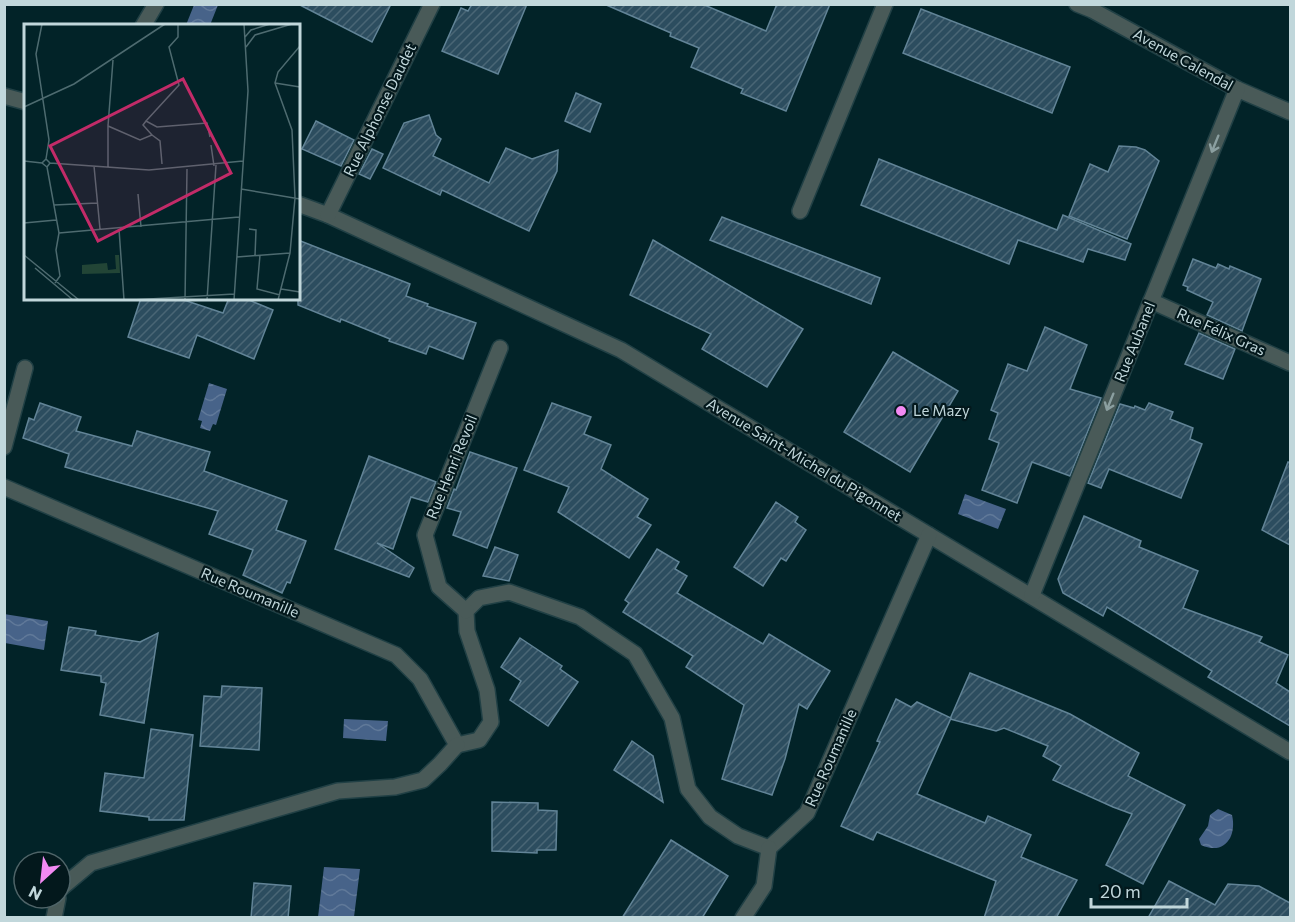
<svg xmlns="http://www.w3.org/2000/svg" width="1295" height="922" viewBox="0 0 1295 922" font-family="Commissioner,sans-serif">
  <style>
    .water { fill: url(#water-waves) }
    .building { fill: url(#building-hatch); stroke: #628497; stroke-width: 1.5 }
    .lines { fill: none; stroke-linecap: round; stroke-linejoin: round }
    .minor-casing { stroke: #214045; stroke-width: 18 }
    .minor { stroke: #495a58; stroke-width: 15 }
    .oneway { stroke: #8b9fa0 }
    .poi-dot { fill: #f28af3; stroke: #03181c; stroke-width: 2 }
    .labels { text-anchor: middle; stroke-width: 4.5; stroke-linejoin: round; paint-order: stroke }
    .street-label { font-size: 15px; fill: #c1d7db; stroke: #03181c }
    .poi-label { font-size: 15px; fill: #c1d7db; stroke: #03181c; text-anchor: start }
    .inset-road { fill: none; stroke: #4e6b70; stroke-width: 1.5 }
    .view { fill: #c22b68; fill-opacity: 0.15; stroke: #c22b68; stroke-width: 3 }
    .inset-edge { fill: none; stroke: #c1d7db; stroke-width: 3 }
  </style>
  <defs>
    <pattern id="water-waves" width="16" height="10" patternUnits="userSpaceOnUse" patternTransform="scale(1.5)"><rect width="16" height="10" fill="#476389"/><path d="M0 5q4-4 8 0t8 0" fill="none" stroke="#607999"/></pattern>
    <pattern id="building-hatch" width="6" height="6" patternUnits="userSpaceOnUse" patternTransform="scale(1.5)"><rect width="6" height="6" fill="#2c4d5f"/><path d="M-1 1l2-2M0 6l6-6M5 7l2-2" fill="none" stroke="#496675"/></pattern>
  </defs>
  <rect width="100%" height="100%" fill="#022328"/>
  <g class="water">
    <polygon points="194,5 218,5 210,25 186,25"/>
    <polygon points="209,383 227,389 216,425 213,424 210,431 200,428 202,421 198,420"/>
    <polygon points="965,494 1006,509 998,529 958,514"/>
    <polygon points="4,614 48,621 44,650 5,643"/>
    <polygon points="344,719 388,721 386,741 343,738"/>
    <path d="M1218,809L1232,815C1237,836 1225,856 1201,845L1199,839L1208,826L1210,815Z"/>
    <polygon points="324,867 360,869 354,917 318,917"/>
  </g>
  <g class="building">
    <polygon points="298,4 391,4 372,42"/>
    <polygon points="472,4 527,4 498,74 442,51 461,8 468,11"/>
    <polygon points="604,4 702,4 766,31 777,4 830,4 786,111 741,93 743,89 691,67 699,48 670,36 671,33"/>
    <polygon points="921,9 1070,67 1052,113 903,53"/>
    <polygon points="576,93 601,104 590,132 565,121"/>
    <polygon points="429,115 436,135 441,139 433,156 489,183 506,148 532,159 558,150 557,171 529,231 442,190 440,195 383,168 404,123"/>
    <polygon points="316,121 354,140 341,166 302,149"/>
    <polygon points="1119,146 1136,147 1145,150 1159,161 1127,239 1069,216 1090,164 1108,172"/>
    <polygon points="372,149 383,154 370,179 359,174"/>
    <polygon points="879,159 1057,230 1063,215 1131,244 1125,260 1088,249 1083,262 1018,240 1009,264 861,205"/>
    <polygon points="722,217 880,278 871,304 710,240"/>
    <polygon points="298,240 410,284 406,296 428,304 427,306 476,323 463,359 429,346 426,354 389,341 390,339 341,319 340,322 298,305"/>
    <polygon points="653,240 803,329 767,387 702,349 711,334 630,295"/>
    <polygon points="1193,259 1216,268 1218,264 1229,269 1230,266 1261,279 1242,331 1207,315 1213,302 1187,290 1188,287 1183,285"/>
    <polygon points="141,298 178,298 223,313 229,298 244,298 273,310 254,359 197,335 189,358 128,337"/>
    <polygon points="1045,327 1087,345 1070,389 1101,398 1070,476 1032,462 1017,503 982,490 999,443 989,439 998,413 991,410 1008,364 1027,371"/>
    <polygon points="1199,333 1235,349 1223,379 1185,364"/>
    <polygon points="893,352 958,391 910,472 844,432"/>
    <polygon points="40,403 81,417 76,431 132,446 137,431 210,452 204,471 287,501 276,530 306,541 290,583 287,582 282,593 243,575 253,550 209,534 218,511 65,467 69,454 23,438 29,418 34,420"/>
    <polygon points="552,403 591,417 584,434 611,445 601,469 648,499 637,517 651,525 629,558 558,512 569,487 524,470"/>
    <polygon points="1149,403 1173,412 1170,419 1193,428 1190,439 1202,444 1181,498 1109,469 1101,488 1088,483 1120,404 1134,408 1135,406 1145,410"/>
    <polygon points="470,452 517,468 487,548 453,535 461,512 447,508 454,489 456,490"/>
    <polygon points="369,456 436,482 428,502 411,497 393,549 377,543 414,568 409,577 335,549"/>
    <polygon points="1288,462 1290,463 1290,545 1262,530"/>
    <polygon points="776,502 798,517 795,522 806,530 786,561 781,558 763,586 734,567"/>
    <polygon points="1084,516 1141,541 1139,547 1198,571 1183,608 1262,637 1259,642 1288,655 1276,683 1290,692 1290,726 1208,677 1212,671 1107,607 1103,616 1063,593 1058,579"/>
    <polygon points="495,547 518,555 509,581 483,576"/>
    <polygon points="657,549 679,562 675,569 687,576 677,593 763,644 769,634 830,671 807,709 799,704 785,759 772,795 722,779 744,705 686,667 693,656 623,612 629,603 625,600"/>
    <polygon points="69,627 96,631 95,635 140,642 158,633 144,723 100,715 106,683 101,682 101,676 61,670"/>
    <polygon points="520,638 562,666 560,669 578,682 548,726 510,700 521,681 501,667"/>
    <polygon points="970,673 1070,714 1139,753 1128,776 1185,805 1143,884 1106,865 1132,814 1113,807 1053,780 1061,766 1043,756 1048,746 1004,728 996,731 950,719"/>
    <polygon points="222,686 262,688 259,750 200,746 204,696 221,697"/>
    <polygon points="896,699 911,707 917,702 951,718 917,794 985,823 988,816 1031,835 1021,857 1077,880 1056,918 984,918 996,881 877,832 873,840 841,826 880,742 877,741"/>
    <polygon points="151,729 193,735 184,820 149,820 149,817 100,811 105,773 144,778"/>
    <polygon points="632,741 653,756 663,802 614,770"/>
    <polygon points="492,802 538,803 538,810 557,811 556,850 537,850 537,853 492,851"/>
    <polygon points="671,840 728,876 702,918 622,918"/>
    <polygon points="1169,881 1215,905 1228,884 1259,886 1290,903 1290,918 1148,918"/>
    <polygon points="254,883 291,886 288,918 251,918"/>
  </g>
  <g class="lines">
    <g class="minor-casing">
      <g id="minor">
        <polyline points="1077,4 1092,10 1237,89 1290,112"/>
        <polyline points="143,26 156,4"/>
        <polyline points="4,96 26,102"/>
        <polyline points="298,204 328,215 621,350 1290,752"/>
        <polyline points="800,211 885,4"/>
        <polyline points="328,215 432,4"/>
        <polyline points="1151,301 1290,363"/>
        <polyline points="4,447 25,368"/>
        <polyline points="4,487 396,655 420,679 457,745 479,740 491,722 487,690 467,631 466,611 479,598 509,592 580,617 635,654 672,718 688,789 710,817 738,836 769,848 807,813 929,535"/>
        <polyline points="1032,595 1237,89"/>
        <polyline points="466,611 439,587 425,535 500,348"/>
        <polyline points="60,889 91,863 338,791 395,787 423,780 440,764 457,745"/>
        <polyline points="54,918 58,898"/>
        <polyline points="743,918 764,886 769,848"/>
      </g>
    </g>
    <use href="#minor" class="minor"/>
  </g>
  <defs><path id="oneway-shaft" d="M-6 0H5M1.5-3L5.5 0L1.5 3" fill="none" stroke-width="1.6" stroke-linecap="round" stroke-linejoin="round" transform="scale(1.5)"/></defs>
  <g class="oneway">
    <use href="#oneway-shaft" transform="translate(1215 144) rotate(112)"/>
    <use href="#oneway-shaft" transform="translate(1110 402) rotate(112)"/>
  </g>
  <circle class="poi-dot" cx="901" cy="411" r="6"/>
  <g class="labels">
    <g class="street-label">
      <text transform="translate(1183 60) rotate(29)" y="5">Avenue Calendal</text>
      <text transform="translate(380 110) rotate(-64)" y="5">Rue Alphonse Daudet</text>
      <text transform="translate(1221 332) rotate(24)" y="5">Rue Félix Gras</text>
      <text transform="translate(1135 342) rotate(-68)" y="5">Rue Aubanel</text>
      <text transform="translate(804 460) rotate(31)" y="5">Avenue Saint-Michel du Pigonnet</text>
      <text transform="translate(452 467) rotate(-68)" y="5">Rue Henri Revoil</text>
      <text transform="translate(250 593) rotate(23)" y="5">Rue Roumanille</text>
      <text transform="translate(831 758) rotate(-66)" y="5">Rue Roumanille</text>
    </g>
    <g class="poi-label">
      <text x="913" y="416">Le Mazy</text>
    </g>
  </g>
  <g transform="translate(24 24)">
    <rect width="276" height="276" fill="#022328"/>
    <path d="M91,231H95L96,249L58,250V241L83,239L84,246L92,245Z" fill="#224536"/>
    <path class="inset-road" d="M18,0L12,30L25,116L22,135M221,13L227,6L246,0M222,23L231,11L268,0M251,59L276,63M0,83L50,60L141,0M122,97L155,61L145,23L154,13V0M84,102L89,36M128,111L136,117L138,140M187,121L190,142M0,137L18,139M26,139L23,143L18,139L22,135L26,139L125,146L219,137M70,142L76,205M23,143L35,209L32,226L36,252L31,259M84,143V102L116,116L128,111L119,101L122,97L133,103L183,99L186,113M217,165L276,175M114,170L117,203M30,181L73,179M0,199L32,196M95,205L100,276M225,205L232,206L231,232M35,209L215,193M0,231L55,276M236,231L233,265L256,271M213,233L266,229M11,244L49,276M257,265L276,268M108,276L210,270M161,276L163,145M183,276L192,141M210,276L224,67L220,0M254,276L266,229L271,174L268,106L251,59L254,48L276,22"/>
    <path class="view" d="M159,55L207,149L74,217L26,122Z"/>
    <rect width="276" height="276" class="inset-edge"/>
  </g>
  <rect width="1295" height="922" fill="none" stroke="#c1d7db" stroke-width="12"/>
  <g transform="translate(42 880) rotate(207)"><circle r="28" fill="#03181c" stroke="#4f6468" stroke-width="1.5"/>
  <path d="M0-4.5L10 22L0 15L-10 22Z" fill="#f28af3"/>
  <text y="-9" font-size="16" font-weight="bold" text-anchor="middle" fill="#c1d7db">N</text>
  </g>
  <path d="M1091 898v9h96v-9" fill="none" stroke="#c1d7db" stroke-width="3"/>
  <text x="1100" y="898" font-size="18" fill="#c1d7db" stroke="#03181c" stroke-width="4.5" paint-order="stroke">20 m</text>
</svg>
